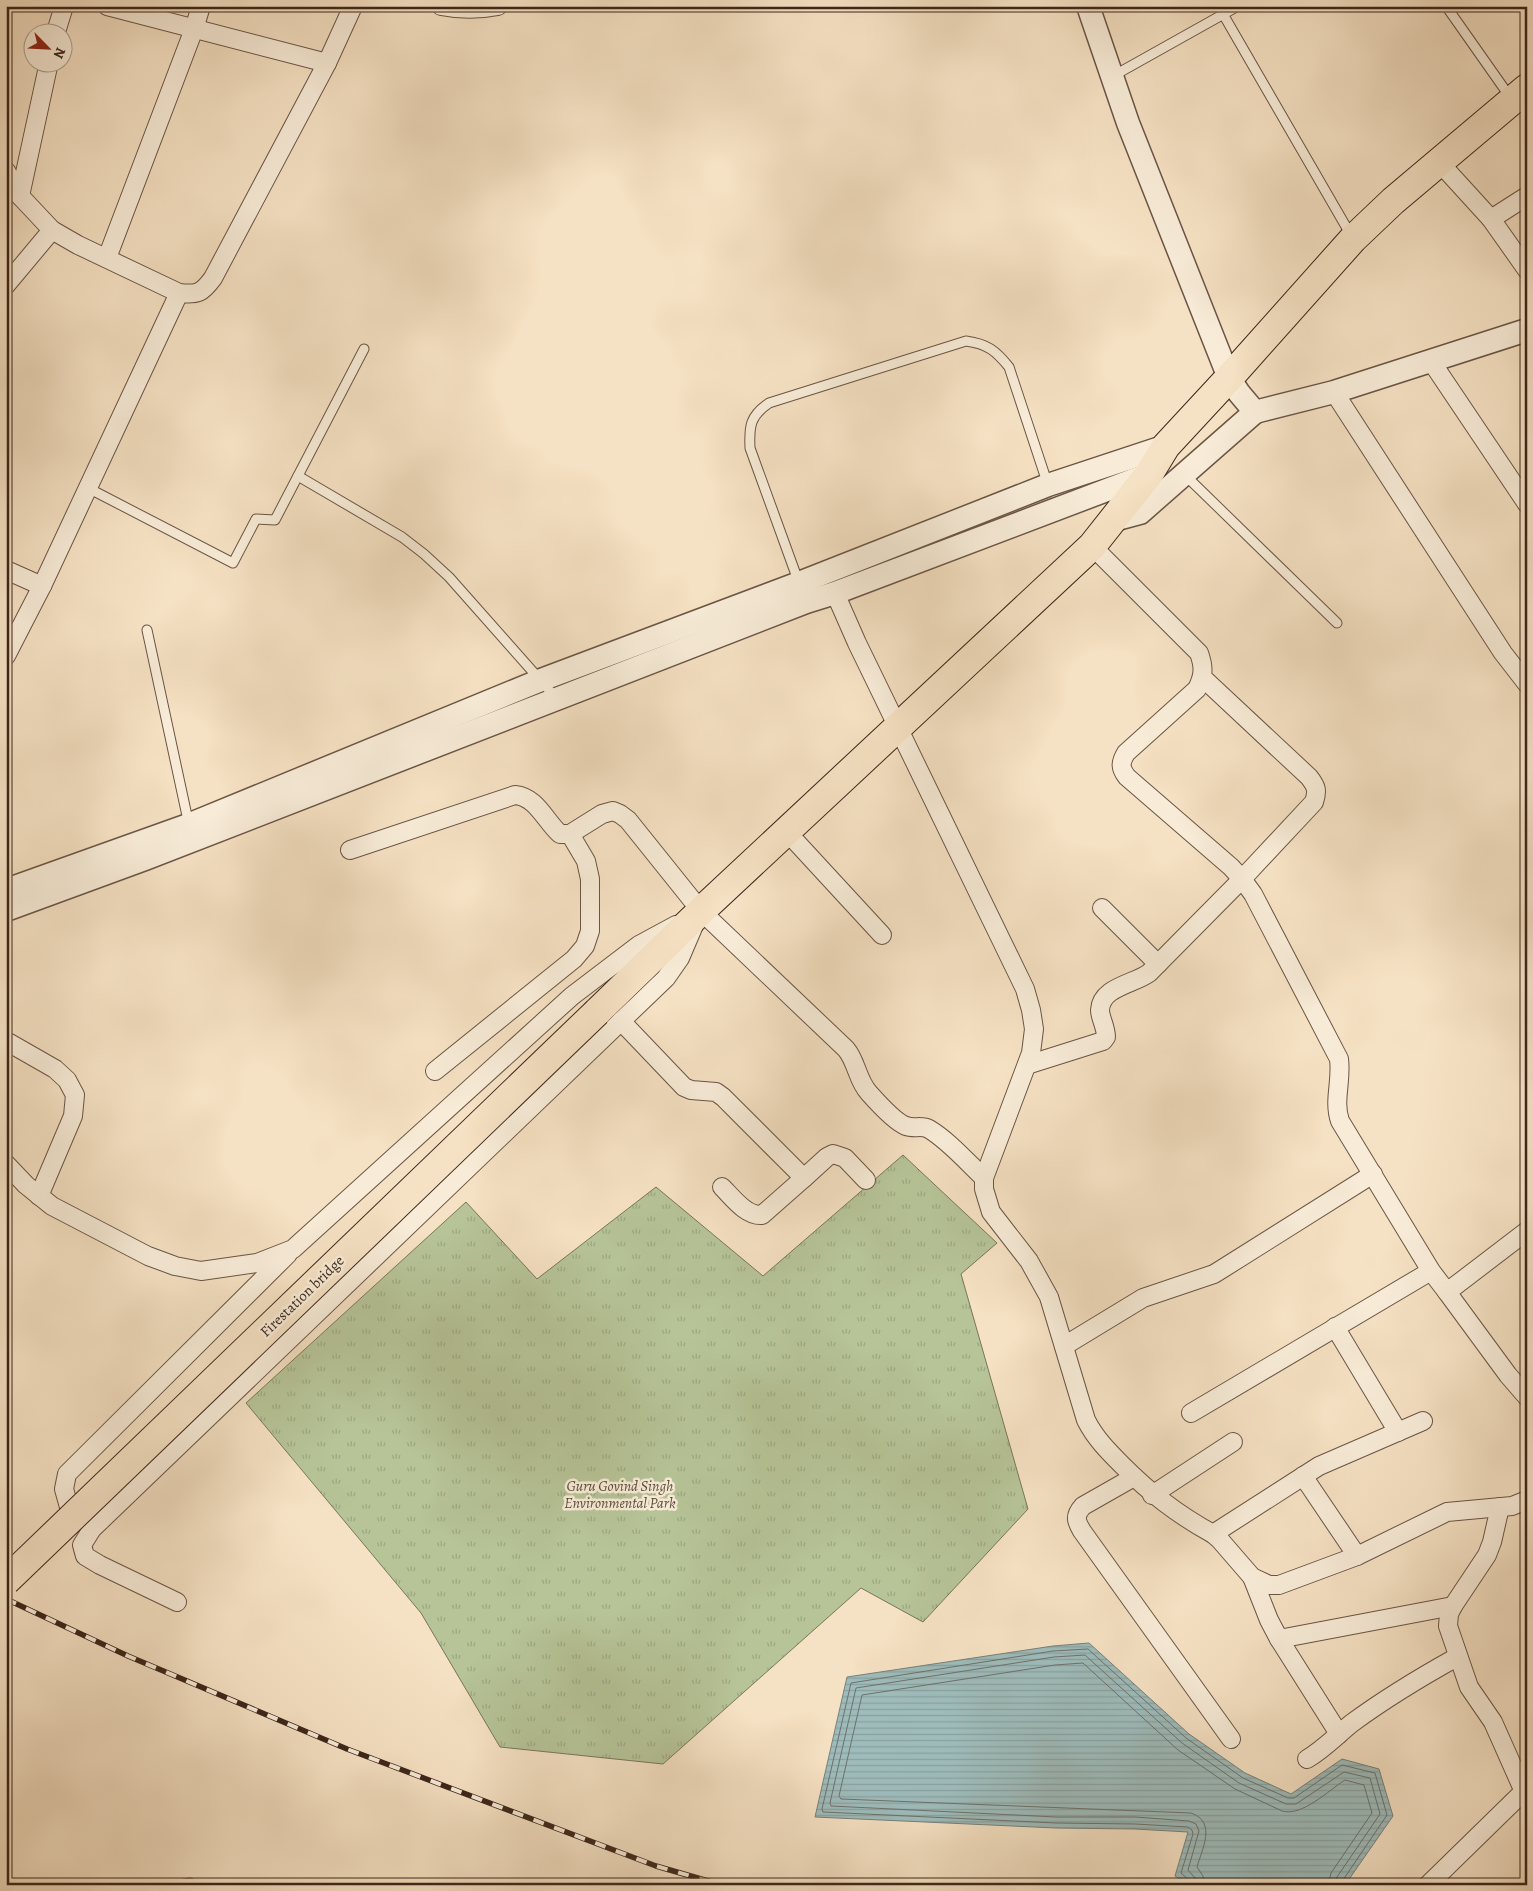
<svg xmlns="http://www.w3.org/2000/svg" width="1533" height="1891" viewBox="0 0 1533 1891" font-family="Alegreya,serif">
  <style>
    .park { fill: url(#park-tufts); stroke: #79755a }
    .water { fill: url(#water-rules); stroke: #77807b }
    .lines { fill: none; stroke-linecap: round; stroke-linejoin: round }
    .shore { stroke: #6d716b; stroke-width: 1 }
    .service-casing { stroke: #6a5545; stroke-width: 11 }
    .minor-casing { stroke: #6a5545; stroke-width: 20 }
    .tertiary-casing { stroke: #6a5545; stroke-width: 25 }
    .trunk-casing { stroke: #3c261b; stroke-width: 30 }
    .service { stroke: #f8ecd8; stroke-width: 9 }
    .minor { stroke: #f8ecd8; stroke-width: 18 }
    .tertiary { stroke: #f8ecd8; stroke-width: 22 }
    .trunk { stroke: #f5e1c3; stroke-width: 28 }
    .rail-casing { stroke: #3c261b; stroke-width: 5.5 }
    .rail { stroke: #f8ecd8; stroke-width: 4; stroke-dasharray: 11; stroke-linecap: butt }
    .trunk-bridge-casing { stroke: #3c261b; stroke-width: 30; stroke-linecap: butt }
    .trunk-bridge { stroke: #f5e1c3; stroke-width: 28 }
    .labels { text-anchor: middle; stroke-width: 5; stroke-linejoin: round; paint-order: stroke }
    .street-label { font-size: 15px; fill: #3c261b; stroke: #f8ecd8 }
    .park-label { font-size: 15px; font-style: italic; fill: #5a4e3a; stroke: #f8ecd8 }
  </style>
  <defs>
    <pattern id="park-tufts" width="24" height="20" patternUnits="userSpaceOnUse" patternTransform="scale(1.25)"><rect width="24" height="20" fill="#b6c498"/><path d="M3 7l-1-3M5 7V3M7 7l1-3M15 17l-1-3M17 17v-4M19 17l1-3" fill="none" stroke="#9da882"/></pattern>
    <pattern id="water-rules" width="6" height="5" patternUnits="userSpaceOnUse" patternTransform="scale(1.25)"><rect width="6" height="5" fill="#9ebcbb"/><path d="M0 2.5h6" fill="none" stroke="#89a1a0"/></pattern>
  </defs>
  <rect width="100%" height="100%" fill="#f5e1c3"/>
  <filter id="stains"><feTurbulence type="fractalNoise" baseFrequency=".004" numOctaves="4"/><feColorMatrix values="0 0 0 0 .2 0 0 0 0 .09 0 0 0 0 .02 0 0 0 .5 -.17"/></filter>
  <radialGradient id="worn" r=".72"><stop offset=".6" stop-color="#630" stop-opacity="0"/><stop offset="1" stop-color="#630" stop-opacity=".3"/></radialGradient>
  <polygon class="park" points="903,1155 997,1243 961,1274 1028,1509 923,1622 861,1588 663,1764 500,1747 421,1613 246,1403 466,1202 537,1279 656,1187 763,1276"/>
  <polygon class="water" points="1089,1643 1189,1734 1245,1773 1291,1794 1342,1759 1379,1769 1393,1816 1345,1885 1189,1885 1175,1876 1188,1832 1135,1829 1056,1828 815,1817 847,1677 1053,1646"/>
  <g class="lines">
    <g class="shore">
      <polyline points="1190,1885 1189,1880 1181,1873 1193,1834 1192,1830 1188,1827 1135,1824 1056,1823 823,1812 822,1809 851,1683 1053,1651 1088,1649 1186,1738 1243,1778 1288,1798 1294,1798 1342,1765 1375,1773 1387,1815 1343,1880 1342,1885"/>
      <polyline points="1197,1885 1195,1878 1188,1870 1199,1831 1196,1824 1189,1821 1135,1817 1056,1817 831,1806 830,1803 856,1688 1054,1657 1085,1655 1182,1743 1239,1783 1286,1804 1296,1804 1344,1772 1370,1778 1380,1814 1337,1877 1335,1885"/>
      <path d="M1204,1885L1203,1876L1197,1867C1202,1849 1217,1822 1191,1813L841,1799L839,1796L862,1695L1055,1665L1083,1663L1178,1750L1235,1789L1282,1811C1302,1817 1329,1790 1345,1780L1364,1785L1372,1813L1331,1873L1328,1885"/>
    </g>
    <g class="service-casing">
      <g id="service">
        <polyline points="1446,6 1510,97"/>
        <polyline points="1223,14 1352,237"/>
        <polyline points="1113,76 1238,6"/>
        <polyline points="1185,475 1337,623"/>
        <polyline points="298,476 402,537 424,554 449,577 557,699"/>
        <polyline points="88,488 233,563 256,519 275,520 364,349"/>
        <path d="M799,583L750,448C749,426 750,416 769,403L966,341C988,344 996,351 1009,367L1048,485"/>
        <polyline points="147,630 189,825"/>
        <polyline points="180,1885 190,1883 193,1885"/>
      </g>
    </g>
    <g class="minor-casing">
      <g id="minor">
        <polyline points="107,6 327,63"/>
        <path d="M441,6C461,10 478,10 498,6"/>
        <polyline points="56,32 64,6"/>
        <polyline points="1439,162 1491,219 1527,270"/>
        <path d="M6,171L20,196L52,230L78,245L179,293C198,295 202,293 213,278L327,63L353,6"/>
        <polyline points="20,196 49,62"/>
        <polyline points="1491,219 1527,196"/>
        <polyline points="107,258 194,29 201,6"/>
        <polyline points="6,285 52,230"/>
        <polyline points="1431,361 1527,504"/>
        <polyline points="1334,392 1503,653 1527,684"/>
        <path d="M1092,546L1199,653C1204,667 1204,675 1197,689L1126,753C1120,763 1120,768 1127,777L1231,867L1242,879L1253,894L1339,1059C1342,1081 1333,1101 1340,1121L1431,1271L1447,1292L1527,1231"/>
        <polyline points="6,570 42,586"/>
        <path d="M835,593L857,643L1025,989L1031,1010L1034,1029L1031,1053L984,1178V1189L991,1212L1029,1261L1049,1297L1086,1420C1095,1438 1108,1451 1122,1465C1151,1494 1177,1514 1213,1534L1220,1540L1252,1577L1269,1585H1279L1357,1556L1447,1512L1512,1506L1527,1500"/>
        <polyline points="6,656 42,586 179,293"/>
        <polyline points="787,832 882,935"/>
        <path d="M350,850L515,795C537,797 545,821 560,834H570L602,814L613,811L620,814L628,820L701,911L846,1049C857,1062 857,1080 869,1093C877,1102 895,1122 906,1126C914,1129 922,1125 929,1129C949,1141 967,1162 984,1178"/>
        <polyline points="1102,908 1158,964"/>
        <polyline points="621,1021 684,1087 691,1090 716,1092 723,1097 804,1178 827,1157 833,1154 845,1158 866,1180"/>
        <polyline points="6,1041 55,1069 67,1080 75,1095 73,1116 39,1196"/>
        <path d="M1027,1065L1103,1041L1106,1037C1106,1027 1100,1018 1100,1010C1101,987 1134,984 1149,973L1242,879L1314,802C1318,790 1316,786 1309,777L1203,678"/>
        <polyline points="435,1071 574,959 585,946 590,931 590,879 586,861 570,834"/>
        <polyline points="6,1164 26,1185 52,1206 148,1256 175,1266 201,1271 257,1263 293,1249 572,996 639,945 676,925"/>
        <path d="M722,1187C733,1198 746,1216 762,1215L804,1178"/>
        <polyline points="1447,1292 1508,1375 1527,1397"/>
        <polyline points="1335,1327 1398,1432"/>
        <polyline points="1064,1346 1143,1298 1214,1274 1373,1174"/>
        <polyline points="1191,1413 1431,1271"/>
        <polyline points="1303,1476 1357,1556"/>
        <path d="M1134,1477L1083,1506C1074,1516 1076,1521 1082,1531L1231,1739"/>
        <polyline points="1152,1495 1233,1442"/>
        <polyline points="1500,1507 1492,1542 1487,1555 1453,1606 1449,1614 1448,1626 1469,1687 1493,1722 1525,1794"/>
        <polyline points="85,1515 69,1507 64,1489 67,1474 288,1254"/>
        <polyline points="1213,1534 1319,1466 1423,1421"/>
        <polyline points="1252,1577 1269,1620 1279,1639 1339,1734"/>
        <polyline points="177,1602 100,1565 85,1556 82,1545 92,1529 666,978 680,958 695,923"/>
        <polyline points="1279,1639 1453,1606"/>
        <path d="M1307,1759C1324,1749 1337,1735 1352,1723C1386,1698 1421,1677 1457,1657"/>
        <polyline points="1428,1885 1516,1799 1520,1795 1527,1795"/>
      </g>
    </g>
    <g class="tertiary-casing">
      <g id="tertiary">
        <polyline points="1088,6 1128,123 1229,378 1239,393 1255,412 1334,392 1527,330"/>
        <polyline points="1114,520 1140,513 1255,412"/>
        <polyline points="6,890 188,825 541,680 799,583 1048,485 1166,446"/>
        <polyline points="6,910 145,859 806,602 835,593 1149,474"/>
      </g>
    </g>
    <g class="trunk-casing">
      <polyline id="trunk" points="597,1012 701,911 1092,546 1149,474 1166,446 1229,378 1353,239 1393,201 1527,88"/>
    </g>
    <use href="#service" class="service"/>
    <use href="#minor" class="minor"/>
    <use href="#tertiary" class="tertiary"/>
    <use href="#trunk" class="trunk"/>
    <g class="rail-casing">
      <polyline id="rail" points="6,1599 128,1656 347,1749 656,1866 722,1885"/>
    </g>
    <use href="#rail" class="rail"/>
    <g class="trunk-bridge-casing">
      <polyline id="trunk-bridge" points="6,1581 597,1012"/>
    </g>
    <use href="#trunk-bridge" class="trunk-bridge"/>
  </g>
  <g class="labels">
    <g class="street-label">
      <text transform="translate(302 1296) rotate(-44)" y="5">Firestation bridge</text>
    </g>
    <g class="park-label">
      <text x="620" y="1491">Guru Govind Singh<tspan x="620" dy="17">Environmental Park</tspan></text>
    </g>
  </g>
  <rect width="1533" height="1891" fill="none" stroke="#f5e1c3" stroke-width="25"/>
  <rect x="8" y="8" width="1518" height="1876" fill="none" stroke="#3c261b" stroke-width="2.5"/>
  <rect x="12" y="12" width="1508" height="1866" fill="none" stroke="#3c261b"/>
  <g transform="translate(48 48) rotate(114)"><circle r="24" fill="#f8ecd8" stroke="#ad9d8c"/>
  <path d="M0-4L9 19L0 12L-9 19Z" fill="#8f2418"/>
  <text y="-8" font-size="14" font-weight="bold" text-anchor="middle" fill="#3c261b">N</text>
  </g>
  <rect width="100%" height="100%" filter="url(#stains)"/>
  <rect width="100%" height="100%" fill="url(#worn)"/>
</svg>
